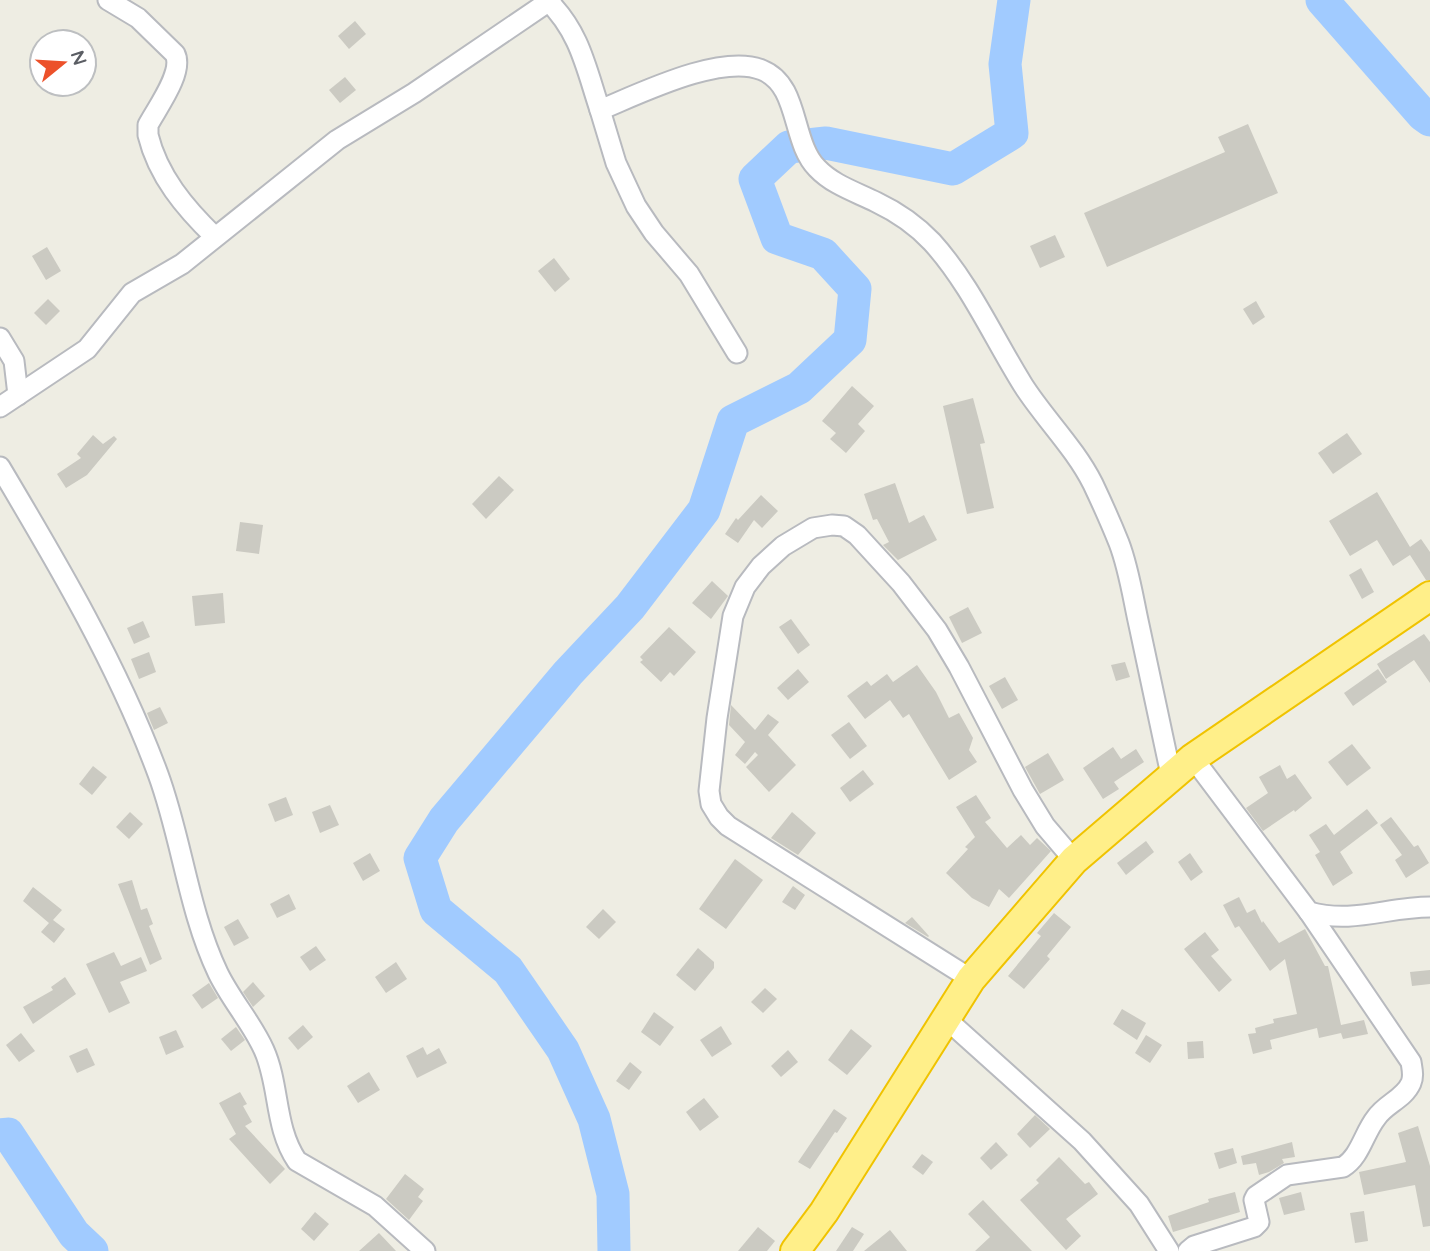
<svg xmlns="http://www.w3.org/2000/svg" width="1430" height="1251" viewBox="0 0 1430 1251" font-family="Quicksand,sans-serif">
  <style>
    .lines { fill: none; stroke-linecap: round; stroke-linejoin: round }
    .river { stroke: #a1cbff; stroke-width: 33 }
    .building { fill: #cbcac2 }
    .minor-casing { stroke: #b8babf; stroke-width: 23 }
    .highway-casing { stroke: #f0c300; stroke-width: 32 }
    .minor { stroke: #fff; stroke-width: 19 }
    .highway { stroke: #ffef89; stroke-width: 28 }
  </style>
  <rect width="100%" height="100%" fill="#eeede3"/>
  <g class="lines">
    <g class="river">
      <polyline points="1322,0 1423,115 1430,120"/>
      <polyline points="0,1135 8,1134 74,1234 92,1251"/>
      <polyline points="614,1251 613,1194 594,1119 563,1050 508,970 436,910 420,858 444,820 568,673 630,607 704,510 733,421 799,388 850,340 855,289 823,254 777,238 755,179 789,147 826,143 953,169 1012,133 1005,64 1014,0"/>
    </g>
  </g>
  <g class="building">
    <polygon points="355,21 366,34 349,49 338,36"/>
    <polygon points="345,77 356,90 340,103 329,90"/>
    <polygon points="1248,124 1278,193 1107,267 1084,213 1225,152 1218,137"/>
    <polygon points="1055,235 1065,257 1040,268 1030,246"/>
    <polygon points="47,247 61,271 46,280 32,256"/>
    <polygon points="554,258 570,279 555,292 538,271"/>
    <polygon points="48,299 60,311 46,325 34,313"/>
    <polygon points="1256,301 1265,317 1253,325 1243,309"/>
    <polygon points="852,386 874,406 858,424 865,431 846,453 830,439 836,433 822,421"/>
    <polygon points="973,398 985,443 980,444 994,508 967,514 943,406"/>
    <polygon points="1347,433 1362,454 1333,474 1318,453"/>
    <polygon points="93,435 103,444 114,436 117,439 87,475 66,488 57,474 81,458 77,454"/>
    <polygon points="499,476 514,490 486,519 472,504"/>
    <polygon points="895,483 909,523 924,515 937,540 898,560 883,545 889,542 877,519 873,520 864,494"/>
    <polygon points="1377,492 1410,547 1421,539 1430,552 1430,580 1426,580 1410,555 1393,566 1377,540 1350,556 1329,521"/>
    <polygon points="761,495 778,511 762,528 754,520 738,543 725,534 736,518 738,520"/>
    <polygon points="240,522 263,525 259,554 236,551"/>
    <polygon points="1361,568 1374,592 1362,599 1349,575"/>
    <polygon points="712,581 728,596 711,619 692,603"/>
    <polygon points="223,593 225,623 195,626 192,596"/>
    <polygon points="968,607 982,633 962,643 949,617"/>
    <polygon points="791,619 810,645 798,654 779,627"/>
    <polygon points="143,621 150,637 134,644 127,628"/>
    <polygon points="669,627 696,652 674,676 670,672 661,682 640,662 643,660 640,657"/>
    <polygon points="1424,634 1430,642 1430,683 1414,660 1386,679 1377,664"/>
    <polygon points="149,652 156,672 139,679 131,659"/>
    <polygon points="1125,662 1130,677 1116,681 1111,665"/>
    <polygon points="917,665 936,692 949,718 959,713 973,738 969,750 977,762 949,780 909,714 903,718 890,700 865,719 847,696 867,681 871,686 887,674 893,682"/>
    <polygon points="798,669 809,682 788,700 777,688"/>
    <polygon points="1378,669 1387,682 1353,706 1344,693"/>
    <polygon points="1005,677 1018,700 1002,709 989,686"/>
    <polygon points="731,705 755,730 768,714 779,722 768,735 796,765 769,792 746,767 758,755 755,752 745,764 735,755 745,742 729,725"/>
    <polygon points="160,707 168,723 154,730 147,713"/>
    <polygon points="849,722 867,746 850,759 831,735"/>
    <polygon points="1352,744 1371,768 1347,786 1328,762"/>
    <polygon points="1113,747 1121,759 1136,749 1144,762 1114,782 1119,789 1103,799 1083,768"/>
    <polygon points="1048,753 1064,780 1040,794 1025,767"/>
    <polygon points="1280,765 1287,779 1295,774 1312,798 1295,812 1294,810 1263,831 1246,808 1268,793 1259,777"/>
    <polygon points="93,766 107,777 92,795 79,784"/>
    <polygon points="863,770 874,784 850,802 840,788"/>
    <polygon points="976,795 991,818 985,822 1007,848 1021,835 1030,845 1037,838 1051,851 1009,898 999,889 989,907 972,898 946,873 968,849 965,847 975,837 956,807"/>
    <polygon points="286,797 293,815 275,822 268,804"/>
    <polygon points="330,805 339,825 320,833 312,812"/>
    <polygon points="1367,809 1378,823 1340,852 1353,873 1333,886 1315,855 1320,852 1309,835 1326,824 1334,835"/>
    <polygon points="130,812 143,824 129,839 116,827"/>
    <polygon points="792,812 816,833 798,855 771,838"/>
    <polygon points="1391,817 1414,847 1418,845 1429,863 1406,878 1395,860 1402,855 1380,825"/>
    <polygon points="1146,841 1154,852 1126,875 1117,863"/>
    <polygon points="370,853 380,871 363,881 353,863"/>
    <polygon points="1190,853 1203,872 1191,881 1178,862"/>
    <polygon points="735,859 763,880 726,929 699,909"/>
    <polygon points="132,880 141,910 147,908 153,924 149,926 162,959 150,965 118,884"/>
    <polygon points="793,886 805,895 795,910 782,902"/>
    <polygon points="33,887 62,910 53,920 65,929 54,943 41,932 49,923 23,901"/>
    <polygon points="289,894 296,909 277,918 270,904"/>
    <polygon points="1239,897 1247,913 1255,909 1262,923 1263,921 1279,943 1305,929 1325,966 1328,966 1341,1025 1364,1020 1368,1034 1343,1039 1341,1033 1319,1038 1317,1028 1270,1040 1272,1049 1253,1054 1248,1034 1256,1033 1255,1028 1274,1023 1273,1019 1297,1014 1285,959 1270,971 1239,926 1235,928 1223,905"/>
    <polygon points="603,909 616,922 599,939 586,927"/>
    <polygon points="1054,913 1071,927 1047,956 1050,959 1024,989 1008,976 1041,936 1037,933"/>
    <polygon points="912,917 929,936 928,937 905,923"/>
    <polygon points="238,919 249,938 234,946 224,927"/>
    <polygon points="1205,932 1219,950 1211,956 1232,980 1219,992 1184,949"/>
    <polygon points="316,946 326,960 310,971 300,957"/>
    <polygon points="698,948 714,962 714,968 695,991 676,975"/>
    <polygon points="114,952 121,966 141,957 147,971 120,982 130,1003 109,1013 86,964"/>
    <polygon points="396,962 407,979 386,993 375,977"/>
    <polygon points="1430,970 1430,984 1412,986 1410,972"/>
    <polygon points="65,977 76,994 33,1024 23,1007 53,990 51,987"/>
    <polygon points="253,982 265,996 253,1007 243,992"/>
    <polygon points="209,983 218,998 202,1009 192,995"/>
    <polygon points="765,988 777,999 763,1013 751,1002"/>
    <polygon points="1122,1009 1146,1023 1137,1040 1113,1024"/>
    <polygon points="654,1012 674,1027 660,1046 641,1032"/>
    <polygon points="303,1025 313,1037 298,1050 288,1038"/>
    <polygon points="721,1026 732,1044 712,1057 700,1040"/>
    <polygon points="236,1027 245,1040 231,1051 221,1039"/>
    <polygon points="851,1029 872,1046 847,1075 828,1060"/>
    <polygon points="176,1030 184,1047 166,1055 159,1037"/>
    <polygon points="21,1033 35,1051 19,1062 6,1045"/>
    <polygon points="1146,1035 1162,1045 1150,1063 1135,1053"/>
    <polygon points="1203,1041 1204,1058 1188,1059 1187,1042"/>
    <polygon points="423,1047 427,1055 439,1048 447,1063 417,1078 406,1056"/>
    <polygon points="87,1048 95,1065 77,1073 69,1056"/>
    <polygon points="788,1050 798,1062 781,1077 771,1066"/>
    <polygon points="630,1062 642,1072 629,1090 616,1081"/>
    <polygon points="369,1072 380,1090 358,1103 347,1086"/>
    <polygon points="240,1092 247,1104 243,1106 252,1122 245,1126 285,1169 270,1184 229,1139 236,1134 219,1103"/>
    <polygon points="704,1098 719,1117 700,1131 686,1112"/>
    <polygon points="834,1109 847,1118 837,1133 835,1132 810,1169 798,1162"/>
    <polygon points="1035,1115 1050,1129 1030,1148 1017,1134"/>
    <polygon points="1418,1126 1430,1166 1430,1226 1423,1227 1415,1185 1364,1195 1359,1172 1406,1162 1398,1133"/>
    <polygon points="996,1142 1008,1155 991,1170 980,1158"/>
    <polygon points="1292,1142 1295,1157 1282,1159 1284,1163 1269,1172 1259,1175 1256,1163 1243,1165 1241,1156"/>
    <polygon points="1233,1148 1237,1163 1219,1169 1214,1153"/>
    <polygon points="922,1154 933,1162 923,1175 912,1167"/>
    <polygon points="1059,1157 1085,1184 1089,1182 1098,1194 1066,1219 1081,1236 1066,1250 1020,1200 1039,1183 1036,1180"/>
    <polygon points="405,1174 424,1189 418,1197 423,1201 409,1220 386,1199"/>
    <polygon points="1235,1192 1240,1212 1173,1232 1168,1216 1209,1202 1208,1199"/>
    <polygon points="1301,1192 1305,1210 1284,1215 1279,1198"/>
    <polygon points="983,1200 1002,1220 1032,1251 975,1251 990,1237 968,1214"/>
    <polygon points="1364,1211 1368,1241 1355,1243 1350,1213"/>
    <polygon points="315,1212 329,1224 314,1241 301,1229"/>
    <polygon points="758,1227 775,1241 767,1251 738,1251"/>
    <polygon points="852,1227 864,1234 853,1251 836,1251"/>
    <polygon points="890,1230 907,1251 864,1251"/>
    <polygon points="379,1233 396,1251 359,1251"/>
  </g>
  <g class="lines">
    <g class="minor-casing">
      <g id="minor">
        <path d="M108,0L138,18L175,54C184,72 157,108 148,125V135C158,176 185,208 215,237"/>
        <path d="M547,0C580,32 586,68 600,110C639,94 721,53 762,70C800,85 791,142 817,168C833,185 856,192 876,202C897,212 916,225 932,242C970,284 993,337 1023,385C1044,418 1075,448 1093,484C1102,503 1111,523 1119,543C1129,569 1133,598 1139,625C1150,675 1160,725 1171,775"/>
        <polyline points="600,110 616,163 636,206 654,233 689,274 737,353"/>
        <polyline points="0,338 14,361 18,395"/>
        <polyline points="0,407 87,349 132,293 182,264 337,140 414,93 551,0"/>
        <path d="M0,467C59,566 118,666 158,774C182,839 188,910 218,973C231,1000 252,1023 264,1050C280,1086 274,1127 297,1161L375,1206L425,1251"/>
        <path d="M1193,758L1309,912C1353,924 1387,907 1430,907"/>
        <polyline points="971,979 728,826 719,817 711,804 709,791 717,718 733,616 745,587 761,566 783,546 813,528 832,525 844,526 857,535 901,583 937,630 959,667 1023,790 1045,826 1074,860"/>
        <polyline points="945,1018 1082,1141 1139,1204 1169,1251"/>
        <path d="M1188,1251L1194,1246L1254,1227L1259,1222L1254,1200L1256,1196L1287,1175L1343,1167C1360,1157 1364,1133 1376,1118C1385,1104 1404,1099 1411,1083C1414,1076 1412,1069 1411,1062L1309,912"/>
      </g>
    </g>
    <g class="highway-casing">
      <polyline id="highway" points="795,1251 824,1212 971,979 1074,860 1193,758 1430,596"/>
    </g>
    <use href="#minor" class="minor"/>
    <use href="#highway" class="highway"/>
  </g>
  <g transform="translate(63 63) rotate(72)"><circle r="33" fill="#ffffff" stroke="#bdbfc1" stroke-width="2"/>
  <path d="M0-5L12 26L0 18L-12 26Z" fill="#ec512a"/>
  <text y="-10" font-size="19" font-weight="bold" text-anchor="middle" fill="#5b5e64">N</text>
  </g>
</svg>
